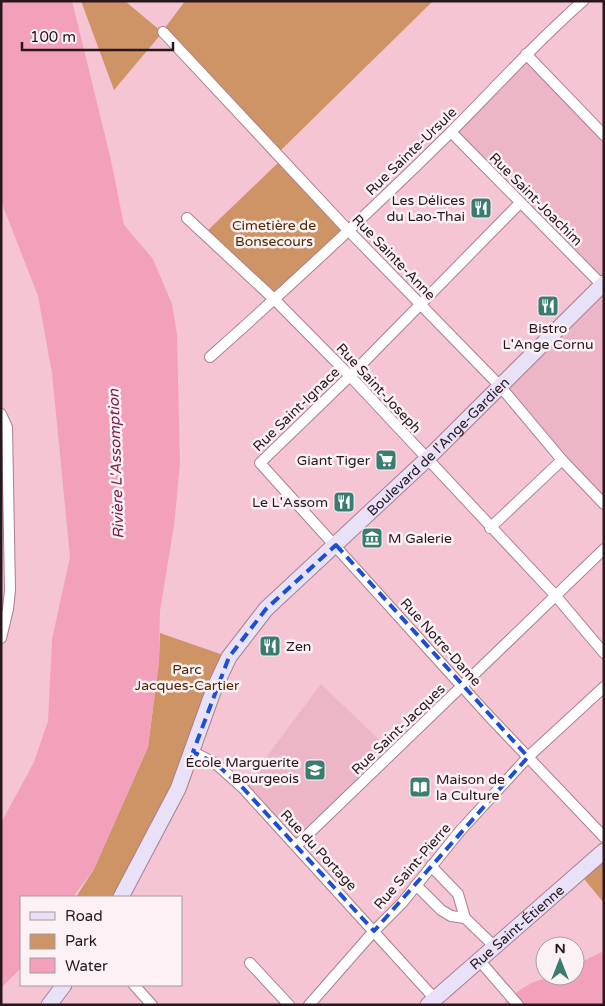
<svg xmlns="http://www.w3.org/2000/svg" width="605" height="1006" viewBox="0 0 605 1006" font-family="'Varela Round',sans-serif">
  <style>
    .built { fill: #edb6c7 }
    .green { fill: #cf9466 }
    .water { fill: #f3a1bb }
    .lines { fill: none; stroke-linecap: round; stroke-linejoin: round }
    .street-casing { stroke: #ab7f8c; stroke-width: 12 }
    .secondary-casing { stroke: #ab7f8c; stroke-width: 17 }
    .street { stroke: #fff; stroke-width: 10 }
    .secondary { stroke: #e8e1f8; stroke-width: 15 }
    .marked { fill: none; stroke: #1d4ed8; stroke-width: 4; stroke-dasharray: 10 6; stroke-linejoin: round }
    .labels { text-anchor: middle; stroke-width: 5; stroke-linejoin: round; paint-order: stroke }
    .street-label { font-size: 14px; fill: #28171d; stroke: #fcf2f5 }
    .poi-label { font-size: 14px; fill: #28171d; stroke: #fcf2f5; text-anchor: end }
    .park-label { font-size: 14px; fill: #512800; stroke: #fcf2f5 }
    .water-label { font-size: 15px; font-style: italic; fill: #7b1d46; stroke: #fcf2f5 }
  </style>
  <rect width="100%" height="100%" fill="#f5c5d4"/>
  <g class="built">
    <polygon points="526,54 604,135 604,502 500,386 602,285 451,132"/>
    <polygon points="321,684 392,752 297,845 243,788"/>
  </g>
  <g class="green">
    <polygon points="81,1 125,1 162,32 185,1 433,1 279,152 162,33 114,90"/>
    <polygon points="281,160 348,230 275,300 203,235"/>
    <polygon points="160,633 229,657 193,752 121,897 76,897 94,869 148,747 159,661"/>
    <polygon points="604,851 604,903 579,873"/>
  </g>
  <g class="water">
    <polygon points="1,1 72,1 111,160 124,225 153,259 172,304 177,334 180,464 174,526 160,611 159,661 148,747 94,869 73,897 21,897 21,968 1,988 1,823 34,762 48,721 52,639 70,557 52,373 38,296 1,201"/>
    <path d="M604,951V1005H503C526,981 543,976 575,976V965Z"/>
  </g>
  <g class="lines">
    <g class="street-casing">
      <g id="street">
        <polyline points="163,32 348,230 500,386 562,460 604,504"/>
        <polyline points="526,54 604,135"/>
        <polyline points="451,132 602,285"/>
        <polyline points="520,203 350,376 260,463 487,714 604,837"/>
        <polyline points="187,218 275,300 350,376 555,595 604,653"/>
        <path d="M210,357C292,284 373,209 451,132C495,88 536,42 583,1"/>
        <polyline points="1,414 7,427 10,590 8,609 1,638"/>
        <polyline points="490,528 562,460"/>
        <polyline points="193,752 215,763 243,788 435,999"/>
        <polyline points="297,845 604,549"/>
        <polyline points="431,866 458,894 465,918"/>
        <polyline points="416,885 441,910 451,916 465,918 494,946"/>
        <polyline points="479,960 518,1005"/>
        <polyline points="250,963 289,1005"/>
        <polyline points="134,985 152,1005"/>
        <polyline points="309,1005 374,931 402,903 460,831 528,757 604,687"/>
      </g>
    </g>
    <g class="secondary-casing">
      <g id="secondary">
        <path id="s1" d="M121,897L178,789L214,689L229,657L266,609L427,459L604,283"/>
        <polyline points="49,1005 64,985"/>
        <path id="s2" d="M428,1005L604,851"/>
      </g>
    </g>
    <use href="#street" class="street"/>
    <use href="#secondary" class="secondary"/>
  </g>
  <path class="marked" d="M336,545L528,757L374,931L243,788L215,763L193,752L229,657L266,609Z"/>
  <defs>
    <g id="restaurant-square" transform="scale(1.125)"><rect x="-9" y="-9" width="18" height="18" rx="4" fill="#3a7d70" stroke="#fcf2f5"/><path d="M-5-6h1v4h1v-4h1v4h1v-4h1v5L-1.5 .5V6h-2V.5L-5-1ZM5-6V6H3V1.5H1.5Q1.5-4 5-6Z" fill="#fff"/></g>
    <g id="supermarket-square" transform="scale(1.125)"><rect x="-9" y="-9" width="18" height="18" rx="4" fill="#3a7d70" stroke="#fcf2f5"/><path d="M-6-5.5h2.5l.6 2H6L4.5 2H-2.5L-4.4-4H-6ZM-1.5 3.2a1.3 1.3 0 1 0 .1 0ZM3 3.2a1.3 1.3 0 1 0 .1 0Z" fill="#fff"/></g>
    <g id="museum-square" transform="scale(1.125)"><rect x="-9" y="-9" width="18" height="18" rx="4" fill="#3a7d70" stroke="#fcf2f5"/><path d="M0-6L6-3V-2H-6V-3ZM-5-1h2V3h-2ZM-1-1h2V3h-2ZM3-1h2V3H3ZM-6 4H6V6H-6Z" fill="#fff"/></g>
    <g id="school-square" transform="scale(1.125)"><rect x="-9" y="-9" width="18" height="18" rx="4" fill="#3a7d70" stroke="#fcf2f5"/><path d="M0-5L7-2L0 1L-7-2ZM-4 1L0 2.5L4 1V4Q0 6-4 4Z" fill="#fff"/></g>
    <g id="library-square" transform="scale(1.125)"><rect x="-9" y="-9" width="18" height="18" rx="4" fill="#3a7d70" stroke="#fcf2f5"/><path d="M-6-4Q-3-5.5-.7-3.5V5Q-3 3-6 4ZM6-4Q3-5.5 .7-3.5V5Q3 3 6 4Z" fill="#fff"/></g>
  </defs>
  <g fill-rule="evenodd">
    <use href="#restaurant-square" x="481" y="208"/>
    <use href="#restaurant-square" x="548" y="306"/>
    <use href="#supermarket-square" x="386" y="460"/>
    <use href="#restaurant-square" x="344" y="502"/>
    <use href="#museum-square" x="372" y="538"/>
    <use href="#restaurant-square" x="270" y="646"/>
    <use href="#school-square" x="315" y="770"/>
    <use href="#library-square" x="420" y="787"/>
  </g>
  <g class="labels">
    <g class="street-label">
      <text transform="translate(411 151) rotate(-44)" y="5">Rue Sainte-Ursule</text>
      <text transform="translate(536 199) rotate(45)" y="5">Rue Saint-Joachim</text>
      <text transform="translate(394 257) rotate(46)" y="5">Rue Sainte-Anne</text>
      <text transform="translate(379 388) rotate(47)" y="5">Rue Saint-Joseph</text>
      <text transform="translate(296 409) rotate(-44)" y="5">Rue Saint-Ignace</text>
      <text dy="5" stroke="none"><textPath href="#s1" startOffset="561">Boulevard de l'Ange-Gardien</textPath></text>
      <text transform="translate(441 642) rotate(48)" y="5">Rue Notre-Dame</text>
      <text transform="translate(398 729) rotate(-44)" y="5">Rue Saint-Jacques</text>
      <text transform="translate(319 850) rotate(47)" y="5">Rue du Portage</text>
      <text transform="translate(412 866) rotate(-49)" y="5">Rue Saint-Pierre</text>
      <text dy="5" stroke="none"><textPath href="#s2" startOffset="118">Rue Saint-Étienne</textPath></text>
    </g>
    <g class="poi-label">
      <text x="465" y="205">Les Délices<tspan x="465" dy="16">du Lao-Thai</tspan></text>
      <text x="548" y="333" text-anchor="middle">Bistro<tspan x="548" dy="16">L'Ange Cornu</tspan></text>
      <text x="370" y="465">Giant Tiger</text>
      <text x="328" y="507">Le L'Assom</text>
      <text x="388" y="543" text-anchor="start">M Galerie</text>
      <text x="286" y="651" text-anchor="start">Zen</text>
      <text x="299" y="767">École Marguerite<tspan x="299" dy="16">Bourgeois</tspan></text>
      <text x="436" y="784" text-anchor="start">Maison de<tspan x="436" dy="16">la Culture</tspan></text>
    </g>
    <g class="park-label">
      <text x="274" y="230">Cimetière de<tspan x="274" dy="16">Bonsecours</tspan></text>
      <text x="187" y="674">Parc<tspan x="187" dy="16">Jacques-Cartier</tspan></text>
    </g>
    <g class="water-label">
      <text transform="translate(116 464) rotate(-92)" y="5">Rivière L'Assomption</text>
    </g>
  </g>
  <rect width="605" height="1006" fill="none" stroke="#28171d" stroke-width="5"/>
  <rect x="20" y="896" width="162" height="90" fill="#fcf2f5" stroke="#a79a9f"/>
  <rect x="30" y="912" width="25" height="8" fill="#e8e1f8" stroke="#a79a9f"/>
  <text x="65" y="921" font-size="15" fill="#28171d">Road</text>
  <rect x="30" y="934" width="25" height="15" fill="#cf9466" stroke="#a79a9f"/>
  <text x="65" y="946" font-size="15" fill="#28171d">Park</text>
  <rect x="30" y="958" width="25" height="15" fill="#f3a1bb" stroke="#a79a9f"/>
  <text x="65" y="971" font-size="15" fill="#28171d">Water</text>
  <g transform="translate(560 961)"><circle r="24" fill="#fcf2f5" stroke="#a79a9f"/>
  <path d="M0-4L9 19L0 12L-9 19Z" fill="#3a7d70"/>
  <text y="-8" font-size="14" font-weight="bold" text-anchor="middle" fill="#28171d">N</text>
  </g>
  <path d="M22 42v8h151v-8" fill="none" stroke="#28171d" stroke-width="2.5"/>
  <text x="30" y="42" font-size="15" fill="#28171d" stroke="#fcf2f5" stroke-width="4" paint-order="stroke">100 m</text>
</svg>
